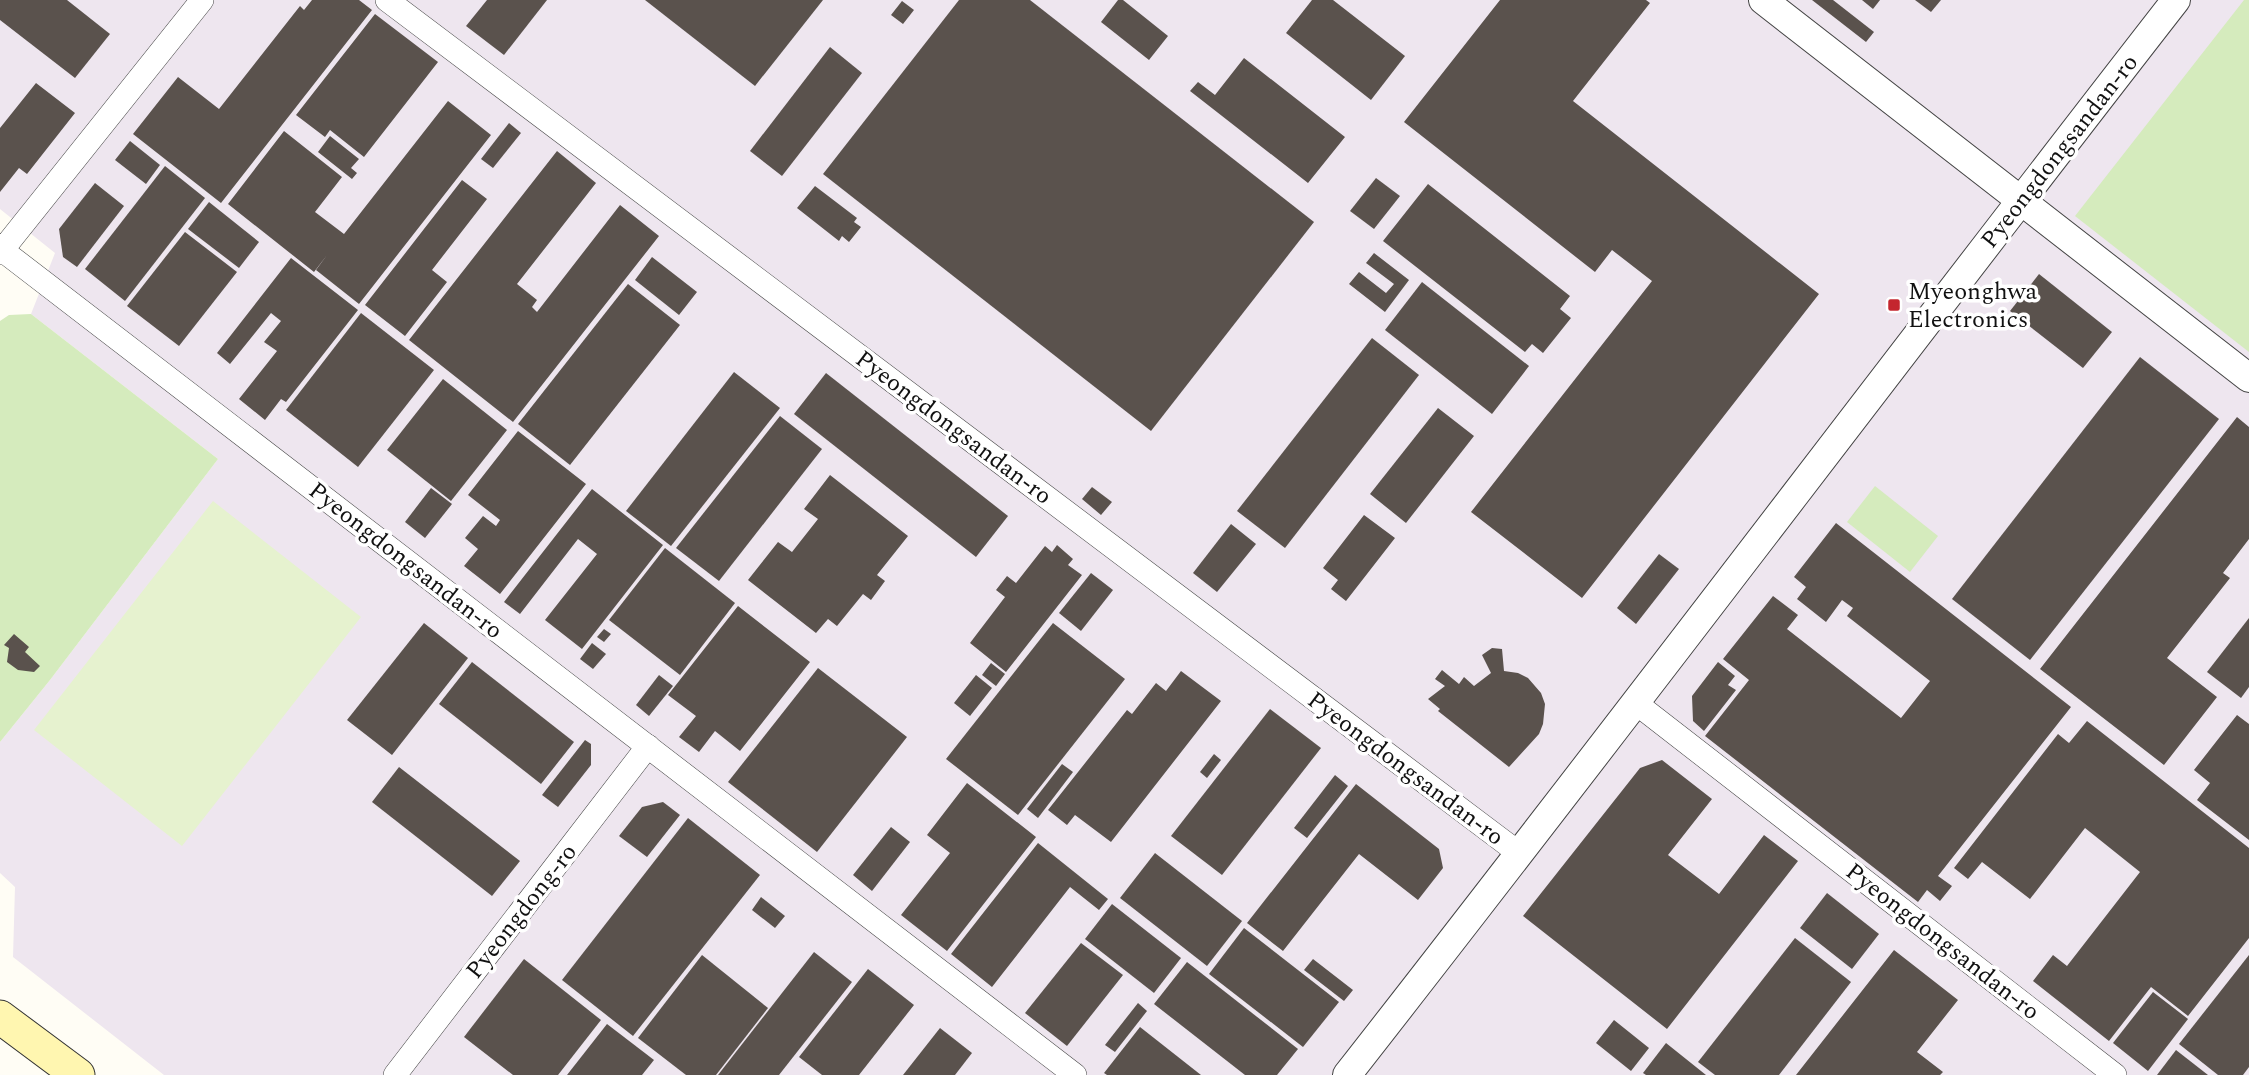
<svg xmlns="http://www.w3.org/2000/svg" width="2249" height="1075" viewBox="0 0 2249 1075" font-family="Spectral,serif">
  <style>
    .industrial { fill: #eee6ef }
    .green { fill: #d5ebbd }
    .pitch { fill: #e6f2cf }
    .building { fill: #5a524d }
    .lines { fill: none; stroke-linecap: round; stroke-linejoin: round }
    .minor-casing { stroke: #444; stroke-width: 24 }
    .tertiary-casing { stroke: #444; stroke-width: 30 }
    .secondary-casing { stroke: #333; stroke-width: 35 }
    .minor { stroke: #fff; stroke-width: 23 }
    .tertiary { stroke: #fff; stroke-width: 28 }
    .secondary { stroke: #fff6b0; stroke-width: 33 }
    .poi-dot { fill: #c4262e; stroke: #fff; stroke-width: 2.5 }
    .labels { text-anchor: middle; stroke-width: 7; stroke-linejoin: round; paint-order: stroke }
    .street-label { font-size: 24px; fill: #111; stroke: #fff }
    .poi-label { font-size: 24px; fill: #111; stroke: #fff; text-anchor: start }
  </style>
  <rect width="100%" height="100%" fill="#fffdf5"/>
  <polygon class="industrial" points="0,0 2249,0 2249,1075 164,1075 13,957 15,887 0,873 0,742 50,680 218,459 31,314 55,253 0,209"/>
  <g class="green">
    <polygon points="2244,0 2249,0 2249,352 2075,216"/>
    <polygon points="31,314 218,459 50,680 0,742 0,321 9,315"/>
    <polygon points="1875,486 1938,536 1910,572 1847,522"/>
  </g>
  <polygon class="pitch" points="213,501 361,617 182,846 34,730"/>
  <g class="building">
    <polygon points="0,0 67,0 110,34 75,78 0,20"/>
    <polygon points="312,0 359,0 372,10 221,203 133,134 178,77 219,109 300,6 304,10"/>
    <polygon points="487,0 547,0 504,55 466,26"/>
    <polygon points="645,0 823,0 755,86"/>
    <polygon points="959,0 1030,0 1314,222 1151,431 823,174"/>
    <polygon points="1118,0 1123,0 1168,36 1149,60 1101,22"/>
    <polygon points="1312,0 1333,0 1405,56 1371,100 1286,33"/>
    <polygon points="1500,0 1646,0 1650,3 1573,101 1819,294 1582,598 1471,512 1652,281 1612,250 1595,272 1404,122"/>
    <polygon points="1812,0 1833,0 1874,32 1866,42"/>
    <polygon points="1862,0 1880,0 1873,9"/>
    <polygon points="1915,0 1941,0 1931,12"/>
    <polygon points="902,1 914,10 903,24 891,15"/>
    <polygon points="375,14 438,62 364,157 330,130 325,137 296,115"/>
    <polygon points="830,47 862,73 782,176 750,151"/>
    <polygon points="1244,58 1345,137 1308,183 1190,91 1198,82 1215,95"/>
    <polygon points="36,83 75,113 27,174 19,168 0,192 0,128"/>
    <polygon points="448,101 491,135 359,304 316,270 327,255 314,272 228,204 284,131 342,177 315,212 344,234"/>
    <polygon points="509,123 521,133 493,168 481,159"/>
    <polygon points="330,136 359,159 351,168 357,173 352,179 318,152"/>
    <polygon points="130,141 160,165 146,184 115,160"/>
    <polygon points="557,151 596,183 517,284 537,300 532,307 537,312 620,205 659,236 513,422 409,340"/>
    <polygon points="165,166 205,198 125,301 85,269"/>
    <polygon points="1376,178 1400,196 1374,229 1350,211"/>
    <polygon points="462,180 487,199 432,270 447,282 405,336 365,305"/>
    <polygon points="95,183 124,206 77,267 63,257 59,229"/>
    <polygon points="1428,184 1570,296 1560,309 1571,318 1543,353 1532,344 1525,352 1383,241"/>
    <polygon points="815,186 857,218 854,222 861,227 849,242 842,236 839,241 797,208"/>
    <polygon points="209,202 259,242 239,268 188,229"/>
    <polygon points="185,232 237,272 179,346 127,306"/>
    <polygon points="1374,253 1409,280 1385,312 1349,284 1359,272 1386,293 1394,284 1366,263"/>
    <polygon points="652,257 697,292 679,315 635,280"/>
    <polygon points="291,258 358,310 286,402 281,399 265,420 239,399 277,351 264,342 281,321 271,313 230,364 217,353"/>
    <polygon points="2039,274 2112,332 2083,368 2010,311"/>
    <polygon points="1422,282 1529,366 1492,414 1385,330"/>
    <polygon points="628,284 680,325 570,465 518,424"/>
    <polygon points="361,313 434,370 358,467 286,410"/>
    <polygon points="1372,338 1419,375 1285,548 1237,511"/>
    <polygon points="2140,357 2219,419 2030,660 1952,599"/>
    <polygon points="734,372 780,408 671,546 626,511"/>
    <polygon points="826,373 1008,516 976,557 794,414"/>
    <polygon points="443,379 507,430 451,501 387,450"/>
    <polygon points="1438,408 1474,436 1406,523 1370,494"/>
    <polygon points="780,416 822,449 719,581 676,548"/>
    <polygon points="2237,417 2249,427 2249,539 2223,573 2230,578 2167,658 2217,697 2164,765 2040,669"/>
    <polygon points="518,431 586,484 500,594 464,566 478,549 465,538 483,516 496,526 500,520 468,495"/>
    <polygon points="830,475 908,536 877,575 885,581 871,600 863,594 837,626 828,619 816,633 748,580 778,542 792,552 818,519 804,509"/>
    <polygon points="1092,487 1112,502 1101,515 1082,499"/>
    <polygon points="431,488 452,504 425,538 405,522"/>
    <polygon points="592,489 663,545 582,649 545,620 597,554 578,539 520,614 504,602"/>
    <polygon points="1364,515 1395,538 1346,601 1331,589 1338,580 1323,568"/>
    <polygon points="1836,523 2071,707 1938,876 1952,886 1940,901 1927,890 1918,902 1705,736 1749,680 1723,659 1773,596 1798,615 1787,629 1901,718 1930,681 1847,616 1853,608 1842,600 1826,622 1797,599 1806,587 1794,577"/>
    <polygon points="1231,524 1256,544 1217,592 1193,573"/>
    <polygon points="1057,545 1073,559 1068,565 1082,575 1006,672 970,643 1005,597 996,590 1007,576 1016,583 1045,546 1052,552"/>
    <polygon points="665,548 735,603 680,675 609,620"/>
    <polygon points="1659,554 1679,569 1636,624 1617,608"/>
    <polygon points="1091,573 1113,590 1081,631 1059,613"/>
    <polygon points="738,606 810,662 740,751 715,731 699,752 679,737 696,716 668,695"/>
    <polygon points="2249,618 2249,687 2241,698 2207,672"/>
    <polygon points="424,623 468,658 392,755 347,720"/>
    <polygon points="1053,623 1125,679 1018,815 946,759"/>
    <polygon points="604,629 611,634 604,642 597,637"/>
    <polygon points="14,634 29,647 25,652 40,666 34,672 18,670 7,662 9,648 4,645"/>
    <polygon points="592,643 606,654 593,669 580,659"/>
    <polygon points="1492,648 1502,649 1504,671 1518,673 1528,678 1541,693 1545,704 1543,724 1539,734 1509,767 1438,711 1440,709 1428,699 1445,686 1435,679 1442,670 1459,684 1464,677 1474,686 1491,673 1482,655"/>
    <polygon points="472,662 574,742 541,784 439,704"/>
    <polygon points="1718,662 1735,676 1728,685 1736,690 1704,731 1693,721 1692,696"/>
    <polygon points="991,663 1005,674 996,686 982,675"/>
    <polygon points="818,668 907,737 817,852 728,782"/>
    <polygon points="1181,671 1221,701 1111,842 1075,815 1067,825 1048,810 1127,710 1132,714 1156,683 1166,691"/>
    <polygon points="659,675 673,686 649,716 636,705"/>
    <polygon points="976,675 992,688 970,716 954,703"/>
    <polygon points="1270,709 1321,748 1222,875 1171,836"/>
    <polygon points="2237,715 2249,724 2249,840 2197,800 2210,783 2194,770"/>
    <polygon points="2087,721 2249,848 2249,938 2188,1016 2151,987 2109,1041 2033,981 2053,955 2067,966 2140,872 2085,828 2030,899 1982,862 1968,879 1954,868 2058,734 2069,743"/>
    <polygon points="585,740 591,744 591,765 558,807 542,795"/>
    <polygon points="1214,754 1221,760 1207,778 1200,772"/>
    <polygon points="1662,760 1712,799 1668,855 1719,894 1764,835 1798,861 1667,1029 1523,916 1640,768"/>
    <polygon points="1062,764 1073,772 1038,818 1027,809"/>
    <polygon points="399,767 520,861 492,896 372,802"/>
    <polygon points="1335,775 1348,786 1307,838 1294,828"/>
    <polygon points="967,783 1036,837 947,951 901,915 950,853 927,835"/>
    <polygon points="1356,784 1439,849 1443,868 1418,900 1359,854 1283,951 1247,923"/>
    <polygon points="663,802 680,815 647,857 619,836 642,807"/>
    <polygon points="688,818 760,875 633,1036 562,980"/>
    <polygon points="891,827 910,842 872,891 853,875"/>
    <polygon points="1038,843 1108,899 1099,910 1070,887 992,987 951,954"/>
    <polygon points="1155,853 1242,921 1207,966 1120,898"/>
    <polygon points="1827,893 1879,934 1852,969 1800,928"/>
    <polygon points="761,897 785,916 775,928 752,910"/>
    <polygon points="1112,904 1181,958 1154,993 1085,939"/>
    <polygon points="1244,928 1339,1002 1303,1047 1209,974"/>
    <polygon points="1795,938 1851,982 1779,1075 1715,1075 1698,1062"/>
    <polygon points="1081,943 1123,975 1067,1046 1025,1013"/>
    <polygon points="1894,950 1958,1000 1917,1052 1943,1072 1940,1075 1796,1075"/>
    <polygon points="814,952 852,982 779,1075 718,1075"/>
    <polygon points="702,955 768,1008 716,1075 686,1075 638,1038"/>
    <polygon points="2249,955 2249,1067 2243,1075 2218,1075 2179,1044"/>
    <polygon points="524,959 601,1020 558,1075 513,1075 464,1037"/>
    <polygon points="1313,959 1353,990 1344,1001 1304,970"/>
    <polygon points="1187,962 1298,1049 1277,1075 1245,1075 1154,1004"/>
    <polygon points="868,969 914,1005 859,1075 822,1075 799,1057"/>
    <polygon points="2153,992 2188,1019 2148,1071 2113,1043"/>
    <polygon points="1138,1003 1147,1011 1115,1052 1105,1045"/>
    <polygon points="1614,1020 1649,1048 1631,1071 1596,1043"/>
    <polygon points="607,1024 654,1060 642,1075 567,1075"/>
    <polygon points="1140,1027 1201,1075 1107,1075 1104,1073"/>
    <polygon points="940,1028 972,1053 955,1075 903,1075"/>
    <polygon points="1666,1043 1706,1075 1646,1075 1643,1073"/>
    <polygon points="2176,1050 2208,1075 2157,1075"/>
  </g>
  <g class="lines">
    <g class="minor-casing">
      <g id="minor">
        <polyline points="387,0 1520,854"/>
        <polyline points="2,250 1075,1075"/>
        <polyline points="0,253 202,0"/>
        <polyline points="1637,704 2115,1075"/>
        <polyline points="395,1075 648,746"/>
      </g>
    </g>
    <g class="tertiary-casing">
      <g id="tertiary">
        <polyline points="1763,0 2249,378"/>
        <polyline points="0,248 2,250"/>
        <path d="M1347,1075C1626,719 1898,357 2176,0"/>
      </g>
    </g>
    <g class="secondary-casing">
      <polyline id="secondary" points="0,1017 78,1075"/>
    </g>
    <use href="#minor" class="minor"/>
    <use href="#tertiary" class="tertiary"/>
    <use href="#secondary" class="secondary"/>
  </g>
  <rect class="poi-dot" x="1887" y="298" width="14" height="14" rx="3.5"/>
  <g class="labels">
    <g class="street-label">
      <text transform="translate(2059 151) rotate(-52)" y="8">Pyeongdongsandan-ro</text>
      <text transform="translate(954 427) rotate(37)" y="8">Pyeongdongsandan-ro</text>
      <text transform="translate(406 560) rotate(38)" y="8">Pyeongdongsandan-ro</text>
      <text transform="translate(1406 768) rotate(37)" y="8">Pyeongdongsandan-ro</text>
      <text transform="translate(521 911) rotate(-52)" y="8">Pyeongdong-ro</text>
      <text transform="translate(1943 941) rotate(38)" y="8">Pyeongdongsandan-ro</text>
    </g>
    <g class="poi-label">
      <text x="1908" y="299">Myeonghwa<tspan x="1908" dy="28">Electronics</tspan></text>
    </g>
  </g>
</svg>
